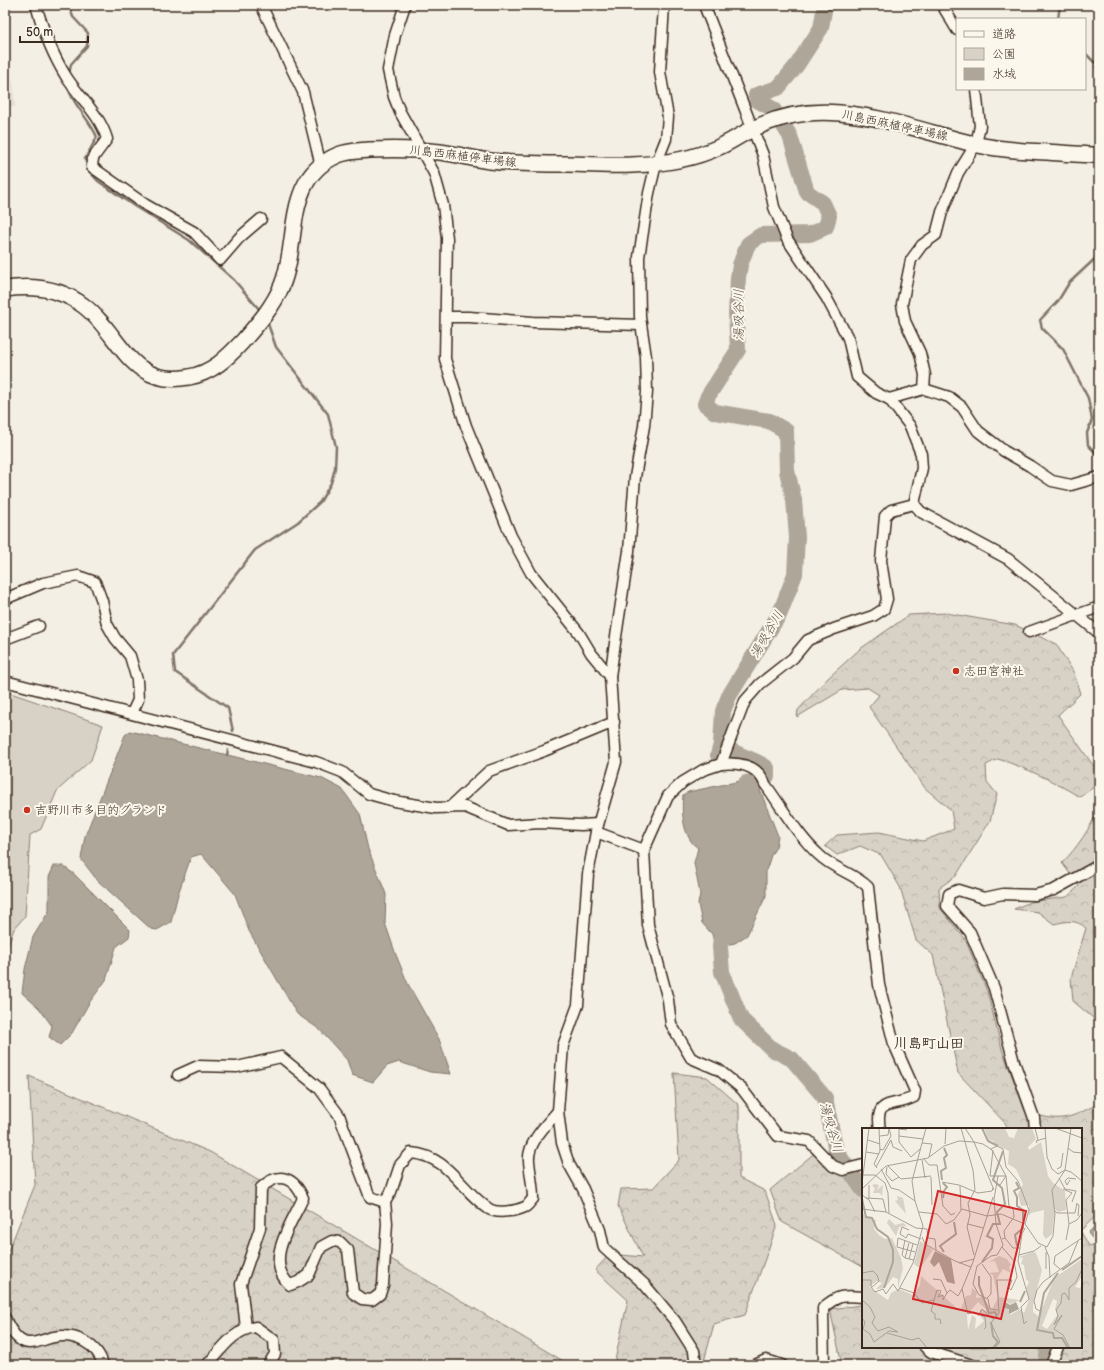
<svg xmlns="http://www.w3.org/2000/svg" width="1104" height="1370" viewBox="0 0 1104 1370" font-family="'Balsamiq Sans','Klee One',sans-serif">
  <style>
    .built { fill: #e5dfd4 }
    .forest { fill: url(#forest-crowns); stroke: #8a7e72 }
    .park { fill: #d8d1c6; stroke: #8a7e72 }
    .water { fill: #afa69a; stroke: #817468 }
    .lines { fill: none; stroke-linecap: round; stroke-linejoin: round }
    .stream { stroke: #817468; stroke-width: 2.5 }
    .river { stroke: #afa69a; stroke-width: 16 }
    .street-casing { stroke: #3b2a1e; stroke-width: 13 }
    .secondary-casing { stroke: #3b2a1e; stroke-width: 18 }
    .street { stroke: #fbf7ec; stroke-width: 10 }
    .secondary { stroke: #fbf7ec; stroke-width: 15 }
    .poi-dot { fill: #c8321e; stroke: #fbf7ec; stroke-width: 1.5 }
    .labels { text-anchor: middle; stroke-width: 4; stroke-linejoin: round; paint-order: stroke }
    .street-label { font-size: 12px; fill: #3b2a1e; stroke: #fbf7ec }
    .poi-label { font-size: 12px; fill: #3b2a1e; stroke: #fbf7ec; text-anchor: start }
    .water-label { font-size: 13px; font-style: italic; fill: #645549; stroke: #fbf7ec }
    .quarter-label { font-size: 14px; font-weight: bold; fill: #3b2a1e; stroke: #fbf7ec }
    .inset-river { fill: none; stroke: #afa69a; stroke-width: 2 }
    .inset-road { fill: none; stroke: #a9a095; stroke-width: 1 }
    .view { fill: #d62828; fill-opacity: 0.15; stroke: #d62828; stroke-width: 2 }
    .inset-edge { fill: none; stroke: #3b2a1e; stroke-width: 2 }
  </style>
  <defs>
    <pattern id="forest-crowns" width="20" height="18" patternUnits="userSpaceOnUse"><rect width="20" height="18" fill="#d8d1c6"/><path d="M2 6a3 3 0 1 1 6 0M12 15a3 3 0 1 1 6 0" fill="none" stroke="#bab4aa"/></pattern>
  </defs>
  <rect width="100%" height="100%" fill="#f3efe4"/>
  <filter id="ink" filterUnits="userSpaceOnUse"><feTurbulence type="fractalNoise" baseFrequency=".025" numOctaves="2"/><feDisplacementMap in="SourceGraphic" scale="8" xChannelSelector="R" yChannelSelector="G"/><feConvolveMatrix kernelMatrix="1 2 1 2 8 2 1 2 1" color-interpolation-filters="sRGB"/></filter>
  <g filter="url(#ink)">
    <polygon class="built" points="5,56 13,84 15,107 5,107"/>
    <g class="forest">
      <path d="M946,613L1015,625L1056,644L1074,673L1080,694L1058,715L1095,768L1098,784L1080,797C1053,781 1027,768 998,759L986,765L987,782L997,794L990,821L956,876L939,888L940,908L965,939L987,991L1002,1049L1025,1111C1059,1123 1068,1120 1099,1103V1146L1095,1163L1099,1168V1213L1081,1230V1129H1007L1006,1124L958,1073L933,955L916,940L900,887L881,855L860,846L837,855L825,846L837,835L879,832L923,841L954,829L951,810L925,788L869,707L879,695L868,688L842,690L797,717L798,710L828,678L860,649L909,615Z"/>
      <path d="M1099,809V1023L1073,1001L1071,978L1086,928C1076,919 1067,921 1054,924L1038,912L1014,909L1030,902L1067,897L1079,886L1062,863C1078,847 1089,829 1099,809Z"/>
      <polygon points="674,1073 707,1077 739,1105 739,1178 765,1191 777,1225 745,1315 714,1324 703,1365 614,1365 628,1300 595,1270 610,1254 643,1257 618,1206 621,1189 653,1188 679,1160"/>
      <polygon points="29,1076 210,1152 570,1365 5,1365 5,1259 35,1185"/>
      <polygon points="817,1151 863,1176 863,1267 782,1222 770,1190"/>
      <polygon points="1081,1232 1089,1246 1099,1243 1099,1365 842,1365 830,1309 861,1305 863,1305 863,1347 1081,1347"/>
    </g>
    <polygon class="park" points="5,691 103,725 91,760 57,791 41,829 30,835 25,916 14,929 5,955"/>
    <g class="water">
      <polygon points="130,731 321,778 342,789 360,814 368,849 386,894 385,923 396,955 408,984 439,1039 451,1074 430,1072 399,1062 387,1066 373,1082 352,1075 347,1060 319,1029 297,1014 249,931 235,894 201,854 191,857 178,894 171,922 157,930 151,929 97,880 81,859 85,836 125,735"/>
      <path d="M755,778L761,786L760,790L778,836L776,847L771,855L766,871V896L747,935L735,943L715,947L712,934L702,923L698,904L700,894L694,863L698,848C683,838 681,812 683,795L688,792Z"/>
      <polygon points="54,866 63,866 74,874 130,930 129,937 116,947 106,980 89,1003 72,1033 60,1045 49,1037 52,1026 39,1008 22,993 25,969 33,937 49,911 49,877"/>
      <polygon points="1099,1222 1099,1237 1092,1238 1088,1233"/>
    </g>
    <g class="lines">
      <g class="stream">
        <polyline points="69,5 73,17 88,33 87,46 71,64 69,76"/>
        <polyline points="1058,19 1060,5"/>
        <polyline points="1085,53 1095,63 1099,75"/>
        <path d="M68,87C71,102 90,120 97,137L85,159L88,170L98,181L134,206L189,240L234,280L259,309"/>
        <polyline points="1099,255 1069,283 1058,301 1040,320 1042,328 1063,349 1088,398 1092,420 1087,433 1088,445 1099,456"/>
        <polyline points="233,731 228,708 175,672 173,655 255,550 298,522 320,502 331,483 335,468 336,447 328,414 276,347 267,321"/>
        <polyline points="227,755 228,750"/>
      </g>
      <g class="river">
        <path d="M721,744C734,756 753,757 767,768V776L759,781L746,783"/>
        <polyline points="718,755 721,744 723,711 729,696 780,613 795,574 797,537 794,500 787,471 786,431 769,421 715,412 705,404 708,396 738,350 736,314 738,278 740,265 748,244 761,235 810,234 826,227 829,216 823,203 807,192 790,136 773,109 757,100 756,95 778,88 797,65 821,28 825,5"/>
        <polyline points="722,925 720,947 722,972 741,1019 772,1049 792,1059 825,1098 836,1151 863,1190"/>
        <polyline points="1046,1365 1048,1347"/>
      </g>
      <g class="street-casing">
        <g id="street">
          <path d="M36,5C43,30 53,56 67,78C81,99 100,115 107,139L93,158L92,167L146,205L194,232L220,260L239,238L261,219"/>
          <polyline points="261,5 303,92 321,166"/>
          <polyline points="405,5 395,35 388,70 394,97 400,112 434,173 443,205 447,238 445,359 466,426 511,536 531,573 579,633 591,653 610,676"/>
          <polyline points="664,5 660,72 668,117 666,139 656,164 649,193 639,257 640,317 646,357 647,392 644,426 635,477 629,551 610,676 616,762 596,832 588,874 578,1005 563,1046 558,1111 562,1143 569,1164 583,1189 600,1230 604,1248 644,1284 675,1321 694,1351 696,1365"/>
          <polyline points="704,5 763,155 774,207 787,239 826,297 848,338 857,377 876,393 889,399 910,426 921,454 922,468 914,504"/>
          <polyline points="942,5 957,30"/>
          <polyline points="447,317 469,317 533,322 641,325"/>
          <polyline points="924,389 949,397 962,407 978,431 1004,451 1030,466 1052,481 1071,485 1099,477"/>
          <polyline points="889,399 924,389 925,375 920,353 905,321 902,304 911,260 922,245 936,235 942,212 958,173 976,144 980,126 976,89"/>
          <polyline points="914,504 921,512 1008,559 1099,633"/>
          <polyline points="5,599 43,583 78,576 95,582 102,601 107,624 115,638 130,656 137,680 138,700 132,713"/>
          <polyline points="1029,632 1099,607"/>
          <polyline points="5,639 39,626"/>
          <polyline points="5,681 316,762 342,772 369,794 394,801 436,808 465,807 508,825 540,823 581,825 598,824"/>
          <path d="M721,764C740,762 758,765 765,784C782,807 797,835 819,855C833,869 854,873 868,887L879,985L894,1044L915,1091L914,1097C894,1108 874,1097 880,1129"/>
          <polyline points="449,808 489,771 544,751 614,722"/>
          <polyline points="596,832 644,850"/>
          <polyline points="178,1075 198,1066 237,1067 281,1057 319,1088 339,1115 370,1197 385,1202"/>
          <polyline points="1035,1129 1034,1118 1014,1062 994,988 970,932 947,906 949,894 958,890 984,898 1003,894 1035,895 1054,890 1099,865"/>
          <polyline points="863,1165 843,1170 833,1166 809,1141 778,1136 742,1089 719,1070 691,1058 671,1024 668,1000 648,925 644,850 668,796 683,782 703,770 721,764 745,701 760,684 793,658 808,640 834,629 873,616 884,609 887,599 881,561 885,516 891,510 914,504"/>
          <path d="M5,1318C9,1328 18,1344 30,1343C38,1343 47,1338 54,1337C75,1333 98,1344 103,1365"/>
          <path d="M246,1328L241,1284L260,1228L261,1188C279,1171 294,1177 303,1198C292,1223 263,1261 290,1285L298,1282L309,1275L321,1247L332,1241L340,1242L348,1250L353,1293L362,1299L372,1300L380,1294L383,1285L387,1223L385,1202L391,1192L400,1165L411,1153C449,1156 460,1190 489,1209C497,1214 516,1211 525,1207C528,1206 530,1201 533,1199C533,1185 530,1174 529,1161C527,1143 547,1124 558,1111"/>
          <polyline points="925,1347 931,1352 972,1365"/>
          <path d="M207,1365C221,1350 234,1329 256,1327L274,1340L275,1354L268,1365"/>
          <polyline points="755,1365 766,1360 782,1365"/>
          <path d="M824,1365L823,1308C837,1295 844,1295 863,1297"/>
          <polyline points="1051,1365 1058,1347"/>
        </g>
      </g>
      <g class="secondary-casing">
        <path id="secondary" d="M5,289C33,285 61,288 84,306C120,333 130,389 189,377C212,373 227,358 242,342C257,325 274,306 282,285C300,241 283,178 338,155C348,151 359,151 369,150C393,149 416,149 440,152C457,154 473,159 490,161C516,164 542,164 567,164C589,164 610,166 632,165C662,164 692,160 719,147C731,142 741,134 753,129C781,115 809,110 840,113C887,117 932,134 978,145C1005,151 1032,151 1061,153C1074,154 1086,155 1099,155"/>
      </g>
      <use href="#street" class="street"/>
      <use href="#secondary" class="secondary"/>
    </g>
  </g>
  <g class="poi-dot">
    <circle cx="956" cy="671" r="4"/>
    <circle cx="27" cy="810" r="4"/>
  </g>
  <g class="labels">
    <g class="street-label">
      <text transform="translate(895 125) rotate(12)" y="4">川島西麻植停車場線</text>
      <text transform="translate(463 156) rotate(7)" y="4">川島西麻植停車場線</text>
    </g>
    <g class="poi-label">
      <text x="964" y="675">志田宮神社</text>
      <text x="35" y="814">吉野川市多目的グランド</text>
    </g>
    <g class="water-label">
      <text transform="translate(738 315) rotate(-90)" y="5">湯吸谷川</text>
      <text transform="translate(766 634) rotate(-60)" y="5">湯吸谷川</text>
      <text transform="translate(832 1127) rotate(74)" y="5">湯吸谷川</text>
    </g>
    <g class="quarter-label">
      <text x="929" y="1048">川島町山田</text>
    </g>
  </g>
  <g transform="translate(862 1128)">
    <rect width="220" height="220" fill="#f3efe4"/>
    <path d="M122,0H143L147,9L152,10L156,0H170L174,11L166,19L167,22L179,14L186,48L191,55L203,63L204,82L196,84L193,81L190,106L184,111L181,107L182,82L169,85L167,88V77L159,78L156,66L161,56L154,41L146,36L147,23L131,15L132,13L127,12ZM13,56L17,57L15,62L21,57L20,68L18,65H11L13,61L10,57ZM35,68L41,70L44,86L33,73L36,72ZM0,82L3,89L14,92L12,101L17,107L23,111L30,110L39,130L41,140L36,160V151L31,149L23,160L14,161L20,155L15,153L7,159L26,172L29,165L37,161L51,167L58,157L59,148L98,183L104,168L109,167L110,160L115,164L114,170L120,169L130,181L136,170L131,147L126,145L137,144L133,133L127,134L137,128L145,131L149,137L147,139L149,145L141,141L135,150L137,169L158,172L148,176L143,173L140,181H147L148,187L158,181L162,185L167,172L164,160L167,154L164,151L162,137L159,136L161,130L157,129L171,124L174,125L180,142L171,177V184L177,189L192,150L220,131V148L213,159L218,160L220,157V220H0ZM191,171L195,173L193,181L196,186L185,201L180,198ZM116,174L124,181V183L118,182V188L122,193L113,201L114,190L110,187L106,202L105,187ZM27,91L33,97L41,95L45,98L37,99L34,108L25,95Z" fill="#d8d1c6" fill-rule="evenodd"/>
    <path d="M58,113L71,122L59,139H56L52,136Z" fill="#d8d1c6"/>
    <path d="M73,123L89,131L93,156L85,154L77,134L72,139L68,134ZM143,174L148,177L154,174L157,181L147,186V181L140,180L143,178Z" fill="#afa69a"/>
    <path class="inset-river" d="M120,0L126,13L136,18M80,52L79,43L84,40L82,30L85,27L82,20M154,54L157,60L152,63L155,69V78L161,82V93M81,70L82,63L85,59L81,55M0,71L4,89L10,90L15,101L26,109L31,122V134L22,160M155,118L153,107L161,100V97M82,124L78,118L94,106L92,94M120,134L130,120L131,111L125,108L131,96H138L135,84L143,76L140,60L131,52L141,23M200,142L220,128M196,145L182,165L175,202L191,205L192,210H200L206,220M117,148V157L127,185L133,184L135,188M158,174L163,163M129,194L131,208L136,214L131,220"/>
    <path class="inset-road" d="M99,0L111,42L113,62L106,75L108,87L105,99L112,127M103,0L112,14L132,62M173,0L176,12M183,0L185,29L190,41L196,46L203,42L209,44L220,53M193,0L220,10M45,2L37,1V14L49,29M18,8L26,7L27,1M37,8L61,11M6,12L18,16M112,14L121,16L130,22L144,48L147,78L151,80L152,89L142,103L143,110L140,111M60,15L70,16L67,29M175,15L174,13L184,10M83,16L84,0M206,20L211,24L220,25M18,21L21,22L29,8L27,0M129,21L135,18L141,21L144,39L156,53L167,82L163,96M4,24L17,26M49,29L58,21M62,31L67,37H75L81,78L89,87L93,85M60,32L63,50M26,38L39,51L69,48M14,39L29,12L31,19L40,23M25,39L24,46L30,53L37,49M15,40L12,36L18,23L17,0M19,41L29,60L37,62L53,73M195,41L199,39L201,25M1,47H13L23,55L26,65L27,85M128,48L131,22M128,48H144M136,48L132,71L134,96L141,117L135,127L129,128L115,138L111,156L117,167L126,171L128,181L136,182M69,49L70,77M197,50L203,61L214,63L210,74M208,52L205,57L203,53L206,50L214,51M80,54L97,57L116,65L130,63L131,60M0,55L7,0M135,56L138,57L144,48M7,57V71M98,58L99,82M0,61L24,38L66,30L82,18L97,13L112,14M201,61L210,65L204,72L207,96M0,67L7,72L13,84M4,70L21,71L24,84M215,76L217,77L216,88M0,81L24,84L54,100L65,101L66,110L73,111L74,122M192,82L195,85H213L215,75M57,84L75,86L84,96L92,92L100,81L125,88L139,86L163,96L176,115L185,119L191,108L193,86L190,62L203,42L209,0M106,96L121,100M163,100L160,106L156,133L167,171L159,179L162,196L165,193M46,106L44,110L38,106L40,99L47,102M46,106L59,111M60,109L63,116L93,133L109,139M143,110L151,120H158M43,112L40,127L43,130M204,112L207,96L215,92L220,85M47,115L43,130L52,132M183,119L187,129L188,150M53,124L35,119L36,110L55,117M184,124V141M157,127L172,123L179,118M47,131L51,116M97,135L112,131M120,136L129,149V166L125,170M198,141L192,136L193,128L220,110M0,145L11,143L15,147L17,153L9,160M71,151L79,152L85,165L81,172V167L76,169L79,163L75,162L69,183L73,186V191H78L79,196M0,152H9V159L13,164L21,161L24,166L31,156L36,163L51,135L61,98L53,73L50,53L64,0M38,160L52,165L60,175L72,172M100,161L106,186L112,184L123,189L124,199L122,201M85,165L88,162L96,168L100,161L111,134L131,69M0,172L8,179L13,189L10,195L16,203L27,199L36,204L27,203L12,214L8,206L1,201L3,194L0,190M180,179L178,183L174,181L172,173L175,162L181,154L207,135L216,113M116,188L120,181L132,192M25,205L50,212L57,210L65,220M133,220L138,214L129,195L137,185L135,152H150L147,160L149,162L155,149L152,133L140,119M208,220L201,207L192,201L200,187L192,197L196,188L194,182L199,175L200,166L203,165L207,172V160L214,154L220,141"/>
    <path class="view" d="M76,63L164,83L139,191L51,171Z"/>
    <rect width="220" height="220" class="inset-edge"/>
  </g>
  <rect width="1104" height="1370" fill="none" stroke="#fbf7ec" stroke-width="20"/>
  <rect x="10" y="10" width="1084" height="1350" fill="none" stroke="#3b2a1e" stroke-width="1.5" filter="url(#ink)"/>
  <rect x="956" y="18" width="130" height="72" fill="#fbf7ec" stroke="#aea59a"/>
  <rect x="964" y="31" width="20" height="6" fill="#fbf7ec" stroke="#aea59a"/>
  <text x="992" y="38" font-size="12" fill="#3b2a1e">道路</text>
  <rect x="964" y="48" width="20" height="12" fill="#d8d1c6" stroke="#aea59a"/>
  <text x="992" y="58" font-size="12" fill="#3b2a1e">公園</text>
  <rect x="964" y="68" width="20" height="12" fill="#afa69a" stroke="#aea59a"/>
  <text x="992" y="78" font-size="12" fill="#3b2a1e">水域</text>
  <path d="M20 36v6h68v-6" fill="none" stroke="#3b2a1e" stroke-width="2"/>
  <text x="26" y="36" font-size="12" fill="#3b2a1e" stroke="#fbf7ec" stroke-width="3" paint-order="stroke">50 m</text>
</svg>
